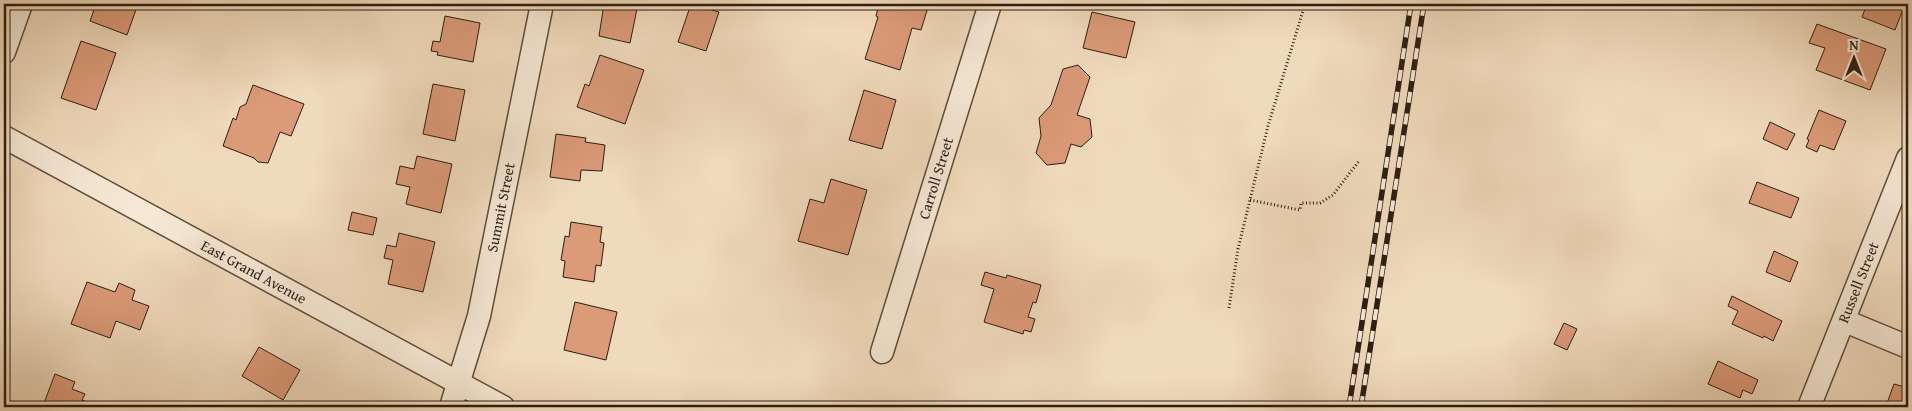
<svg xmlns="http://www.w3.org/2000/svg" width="1912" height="411" viewBox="0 0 1912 411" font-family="'Gentium Book Plus',serif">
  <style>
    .building { fill: #db9a78; stroke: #2d1d13 }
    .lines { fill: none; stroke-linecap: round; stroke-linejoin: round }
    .minor-casing { stroke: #5e4c3d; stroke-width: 25 }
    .path { stroke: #2d1d13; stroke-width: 3; stroke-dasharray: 1 2.5; stroke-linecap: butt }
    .minor { stroke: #f5e7d3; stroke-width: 22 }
    .rail-casing { stroke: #2d1d13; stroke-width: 5.5 }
    .rail { stroke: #f5e7d3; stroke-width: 4; stroke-dasharray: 11; stroke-linecap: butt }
    .labels { text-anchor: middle; stroke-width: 4; stroke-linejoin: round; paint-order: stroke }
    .street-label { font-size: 15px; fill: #2d1d13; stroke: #f5e7d3 }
  </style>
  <rect width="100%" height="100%" fill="#f0dabc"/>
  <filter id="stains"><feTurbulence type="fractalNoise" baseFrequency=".004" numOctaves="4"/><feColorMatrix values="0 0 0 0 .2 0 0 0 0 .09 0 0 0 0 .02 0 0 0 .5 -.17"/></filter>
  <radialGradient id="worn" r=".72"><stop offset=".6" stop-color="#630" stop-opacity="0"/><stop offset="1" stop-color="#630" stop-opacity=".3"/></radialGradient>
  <g class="building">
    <polygon points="96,4 138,4 127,35 90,21"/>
    <polygon points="604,4 638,4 630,43 599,36"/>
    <polygon points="691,4 719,12 706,51 678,42"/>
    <polygon points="879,4 929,4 921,30 912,28 900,70 865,59 878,17 876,16"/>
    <polygon points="1867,4 1905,4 1895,30 1862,17"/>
    <polygon points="1092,12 1135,22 1126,58 1083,48"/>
    <polygon points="445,16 480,23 473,62 437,55 438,52 431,51 433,41 440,42"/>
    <polygon points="1817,24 1886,49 1870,90 1816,70 1825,48 1809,43"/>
    <polygon points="81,41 116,53 96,110 61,98"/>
    <polygon points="600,55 644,70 625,124 577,107 585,84 589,86"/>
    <polygon points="1078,65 1090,77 1077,115 1090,119 1092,137 1081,147 1071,144 1065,163 1047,165 1036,153 1041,136 1039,118 1051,105 1063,69"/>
    <polygon points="433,84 465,90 455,141 423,134"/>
    <polygon points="253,85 304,104 291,136 280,132 268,163 258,162 254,158 223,146 233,118 236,120 240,107 246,104"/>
    <polygon points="864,90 896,100 882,149 849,140"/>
    <polygon points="1819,110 1846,121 1834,150 1820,145 1817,152 1806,147 1809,140 1807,139"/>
    <polygon points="1770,122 1795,134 1787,150 1763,139"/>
    <polygon points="556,134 586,138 585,142 605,145 602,171 581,170 580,181 550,177"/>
    <polygon points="417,156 452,164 441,213 406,204 410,187 396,184 400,166 414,169"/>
    <polygon points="831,179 867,190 848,255 798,241 810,199 824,203"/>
    <polygon points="1757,182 1799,198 1791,218 1749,203"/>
    <polygon points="352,212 377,218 373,235 348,230"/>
    <polygon points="571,222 602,227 600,242 604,243 601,266 596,265 594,282 563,277 565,261 561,260 565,236 569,237"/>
    <polygon points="399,233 435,242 423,292 388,284 393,260 384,258 387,245 396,247"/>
    <polygon points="1774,251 1798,262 1790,282 1766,272"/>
    <polygon points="985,272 1006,278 1007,275 1041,285 1036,303 1033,302 1028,317 1035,319 1031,332 1024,330 1023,334 984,322 994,289 981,285"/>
    <polygon points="87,282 115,292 119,283 135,290 132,300 149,306 140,330 116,321 110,338 71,324"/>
    <polygon points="1732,296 1782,321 1773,341 1764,336 1763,338 1732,324 1738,311 1728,306"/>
    <polygon points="575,302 617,312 606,360 564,350"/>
    <polygon points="1564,323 1577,329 1567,350 1554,344"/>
    <polygon points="259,347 300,370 283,400 242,376"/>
    <polygon points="1718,361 1758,380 1752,394 1743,390 1740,398 1708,384"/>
    <polygon points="55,374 75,382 72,389 85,394 82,400 90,403 89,407 38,407 44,403"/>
    <polygon points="1894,384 1908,388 1908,407 1886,406"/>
  </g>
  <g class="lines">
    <g class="minor-casing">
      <g id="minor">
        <polyline points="4,52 21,4"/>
        <path id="s1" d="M4,137L503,407"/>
        <polyline points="1845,321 1908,347"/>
        <path id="s2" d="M882,352L990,4"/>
        <path id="s3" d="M451,407L479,316L542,4"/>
        <path id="s4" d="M1809,407L1908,158"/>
      </g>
    </g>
    <g class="path">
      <polyline points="1250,200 1300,210 1301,203 1320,203 1333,195 1359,161"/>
      <polyline points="1229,308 1238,249 1268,126 1305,4"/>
    </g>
    <use href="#minor" class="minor"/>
    <g class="rail-casing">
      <g id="rail">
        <polyline points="1349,407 1411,4"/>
        <polyline points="1361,407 1424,4"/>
      </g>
    </g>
    <use href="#rail" class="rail"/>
  </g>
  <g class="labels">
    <g class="street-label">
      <text dy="5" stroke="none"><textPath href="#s2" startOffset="182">Carroll Street</textPath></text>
      <text dy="5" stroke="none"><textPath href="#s3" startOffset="206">Summit Street</textPath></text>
      <text dy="5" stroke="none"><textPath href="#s1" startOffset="284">East Grand Avenue</textPath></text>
      <text dy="5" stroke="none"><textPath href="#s4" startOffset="134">Russell Street</textPath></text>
    </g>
  </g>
  <rect width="1912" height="411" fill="none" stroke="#f0dabc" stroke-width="20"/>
  <rect x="5" y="5" width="1902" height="401" fill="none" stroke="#2d1d13" stroke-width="2.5"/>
  <rect x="10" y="10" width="1892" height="391" fill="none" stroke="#2d1d13"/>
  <g transform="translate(1854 58)" stroke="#f5e7d3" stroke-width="4" paint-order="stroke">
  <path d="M0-4L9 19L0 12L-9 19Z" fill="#2d1d13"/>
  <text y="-8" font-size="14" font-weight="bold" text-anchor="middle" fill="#2d1d13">N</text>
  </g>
  <rect width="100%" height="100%" filter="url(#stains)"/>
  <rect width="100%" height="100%" fill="url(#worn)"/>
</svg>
